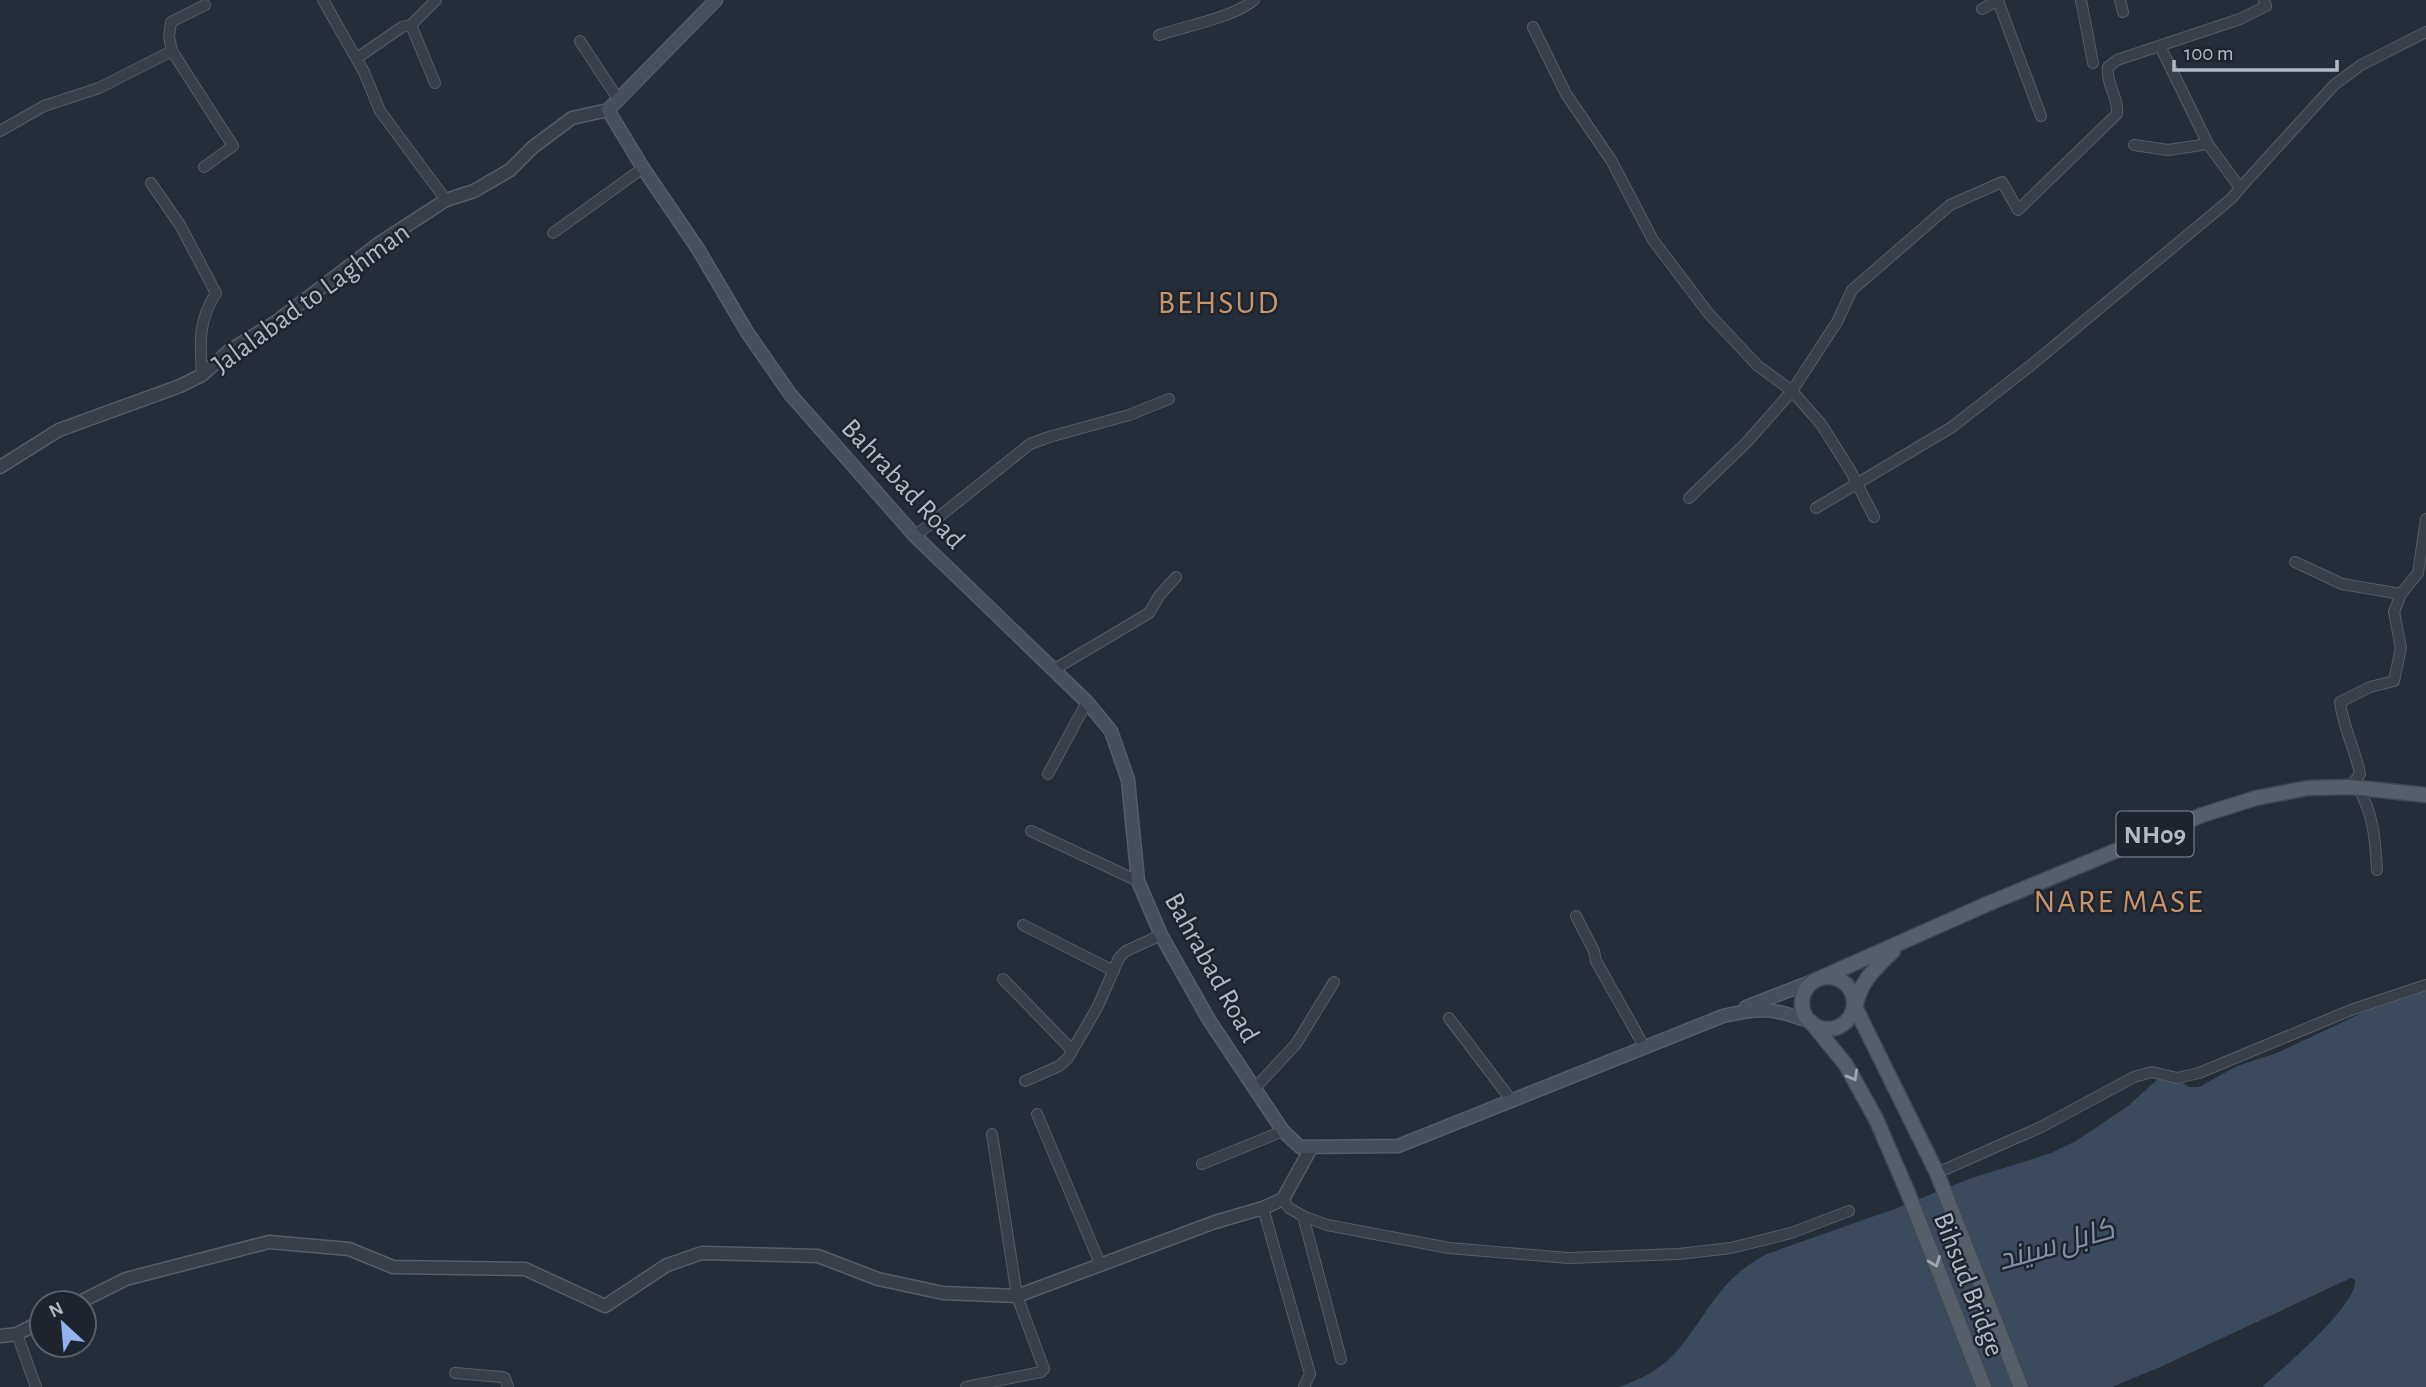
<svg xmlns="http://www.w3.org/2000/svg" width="2426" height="1387" viewBox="0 0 2426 1387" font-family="'Alegreya Sans',Cairo,sans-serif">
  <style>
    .water { fill: #3c4a60 }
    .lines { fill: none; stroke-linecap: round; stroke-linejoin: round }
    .minor-casing { stroke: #565d67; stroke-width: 12 }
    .tertiary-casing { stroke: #565d67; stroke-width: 15 }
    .secondary-casing { stroke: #565d67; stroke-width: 15 }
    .primary-casing { stroke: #414852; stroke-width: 17 }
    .minor { stroke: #383f49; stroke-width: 10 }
    .tertiary { stroke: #383f49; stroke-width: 12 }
    .secondary { stroke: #474e5c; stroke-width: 12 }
    .primary { stroke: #565e69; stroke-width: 14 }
    .oneway { stroke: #a0a8b3 }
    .labels { text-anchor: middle; stroke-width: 5; stroke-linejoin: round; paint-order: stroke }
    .shield { fill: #1d242e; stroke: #868d98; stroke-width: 2 }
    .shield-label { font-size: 26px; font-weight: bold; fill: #b3bac5 }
    .street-label { font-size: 28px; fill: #b3bac5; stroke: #1d242e }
    .water-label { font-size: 30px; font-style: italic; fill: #7e90aa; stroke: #1d242e }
    .quarter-label { font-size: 32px; letter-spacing: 2px; fill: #c8956b; stroke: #1d242e }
  </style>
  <rect width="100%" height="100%" fill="#252d38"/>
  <path class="water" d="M2426,991V1387H2262C2281,1370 2359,1304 2355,1280L2351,1278L2158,1368L2112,1387H1619C1643,1379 1666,1366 1682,1345C1711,1308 1722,1277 1767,1254L1897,1208L1969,1179L2051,1153L2076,1141L2128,1106L2160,1077L2179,1081L2189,1087H2199L2237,1066L2277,1053L2364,1012Z"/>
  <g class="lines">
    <g class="minor-casing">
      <g id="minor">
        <polyline points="323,0 364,72 380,111 446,200"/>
        <polyline points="2081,0 2093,63"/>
        <polyline points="2120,0 2123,12"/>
        <polyline points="1998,1 2041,116"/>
        <polyline points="1982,9 1999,0"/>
        <polyline points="411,25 436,0"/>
        <polyline points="1533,27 1566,94 1611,160 1653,240 1709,314 1758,366 1792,391 1821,424 1850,470 1874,517"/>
        <path d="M1159,35C1186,26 1232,18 1254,0"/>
        <polyline points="580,41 618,99"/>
        <polyline points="357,58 402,27 411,25 435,83"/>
        <polyline points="0,131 44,106 99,88 172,51"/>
        <polyline points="2134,145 2168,150 2208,144"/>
        <polyline points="204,167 233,146 172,51 169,36 171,22 205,5"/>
        <path d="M151,183L180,225L216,293C198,320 200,344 202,375"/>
        <polyline points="2240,188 2334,85 2361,65 2426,32"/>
        <polyline points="553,233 643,168"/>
        <path d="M1689,498L1747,442L1792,391L1837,322L1852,290L1950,205L2002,182L2018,210L2117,114C2119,97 2106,86 2108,67L2117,60L2240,19L2266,6L2264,0"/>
        <polyline points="1816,508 1952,427 2035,362 2232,198 2240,188 2208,144 2160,46"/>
        <polyline points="915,536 1030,444 1049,437 1129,415 1169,399"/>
        <polyline points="2295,562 2342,584 2401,594"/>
        <polyline points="1053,670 1149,613 1159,596 1176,577"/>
        <polyline points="1048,774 1087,702"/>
        <path d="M2350,787L2360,774C2355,749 2343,727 2340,702L2370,687L2394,681L2401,648L2394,612L2401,594L2418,573L2426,519"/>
        <path d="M2358,787C2374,816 2375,838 2377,870"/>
        <polyline points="1031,831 1138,881"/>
        <polyline points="1576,916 1594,951 1596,961 1645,1048"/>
        <polyline points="1023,925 1114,971"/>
        <polyline points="1003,979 1072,1050"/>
        <polyline points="1449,1018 1512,1101"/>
        <polyline points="1025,1081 1059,1066 1068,1058 1098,1006 1119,958 1126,951 1161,935"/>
        <polyline points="1255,1088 1296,1044 1334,982"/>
        <polyline points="1037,1114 1101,1266"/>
        <polyline points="1202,1164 1283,1131"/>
        <polyline points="1937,1173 2041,1127 2134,1077 2152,1072 2177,1078 2199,1073 2351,1010 2426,985"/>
        <polyline points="1283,1199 1289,1208 1303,1216 1327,1225 1449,1248 1568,1258 1679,1254 1731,1248 1791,1233 1849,1211"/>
        <polyline points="1263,1208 1310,1374 1304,1387"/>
        <polyline points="1303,1216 1341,1359"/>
        <polyline points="17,1334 36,1387"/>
        <polyline points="455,1373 502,1377 505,1378 508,1387"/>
        <polyline points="966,1387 1041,1372 1044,1369 1017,1296 992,1134"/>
      </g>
    </g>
    <g class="tertiary-casing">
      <g id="tertiary">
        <polyline points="0,467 59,430 180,386 202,375 229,351 276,322 381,242 446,200 474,191 510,170 533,147 572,118 608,110"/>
        <polyline points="78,1303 126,1279 269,1242 349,1249 393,1267 525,1269 605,1306 667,1265 702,1253 818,1256 878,1279 943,1293 1017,1296 1215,1222 1263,1208 1283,1199 1311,1148"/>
        <polyline points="0,1336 17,1334 42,1321"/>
      </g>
    </g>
    <g class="secondary-casing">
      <g id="secondary">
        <path d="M716,0L608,110L643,168L698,249L747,332L790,394L915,536L1087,702L1111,731L1128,780L1138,881L1161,935L1209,1020L1283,1131L1300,1147L1398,1146L1723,1016C1761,1007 1774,1008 1811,1022"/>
        <polyline points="1746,1007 1813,981"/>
      </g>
    </g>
    <g class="primary-casing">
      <g id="primary">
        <path d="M1893,951C1874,970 1861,980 1855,1007L1937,1173L2021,1387"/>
        <polyline points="1823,977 1985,905 2202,815 2256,798 2308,788 2350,787 2426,795"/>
        <circle cx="1828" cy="1003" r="26"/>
        <polyline points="1811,1022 1846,1065 1876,1119 1908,1193 1984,1387"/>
      </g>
    </g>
    <use href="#minor" class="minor"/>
    <use href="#tertiary" class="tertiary"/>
    <use href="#secondary" class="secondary"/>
    <use href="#primary" class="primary"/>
  </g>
  <defs><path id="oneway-chevron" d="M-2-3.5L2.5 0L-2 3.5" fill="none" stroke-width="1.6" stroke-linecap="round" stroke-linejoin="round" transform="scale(1.75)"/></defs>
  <g class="oneway">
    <use href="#oneway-chevron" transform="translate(1853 1076) rotate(61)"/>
    <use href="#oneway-chevron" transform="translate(1935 1262) rotate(69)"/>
  </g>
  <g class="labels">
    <rect class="shield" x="2116.5" y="811.5" width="77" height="45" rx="5"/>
    <g class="shield-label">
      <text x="2155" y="843">NH09</text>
    </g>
    <g class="street-label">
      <text transform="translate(310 297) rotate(-36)" y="10">Jalalabad to Laghman</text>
      <text transform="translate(904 483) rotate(47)" y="10">Bahrabad Road</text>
      <text transform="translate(1213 967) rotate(61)" y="10">Bahrabad Road</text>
      <text transform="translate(1970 1284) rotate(69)" y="10">Bihsud Bridge</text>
    </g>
    <g class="water-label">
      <text transform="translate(2056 1244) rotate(-16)" y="10">کابل سيند</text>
    </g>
    <g class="quarter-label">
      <text x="1219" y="313">BEHSUD</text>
      <text x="2119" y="912">NARE MASE</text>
    </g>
  </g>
  <g transform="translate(63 1324) rotate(334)"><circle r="33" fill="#1d242e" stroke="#59606a" stroke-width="2"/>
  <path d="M0-5L12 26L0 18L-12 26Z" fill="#91b2ec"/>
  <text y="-10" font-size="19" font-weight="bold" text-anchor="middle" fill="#b3bac5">N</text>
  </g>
  <path d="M2174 60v10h163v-10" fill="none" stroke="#b3bac5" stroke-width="3.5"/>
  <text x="2184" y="60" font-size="21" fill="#b3bac5" stroke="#1d242e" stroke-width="5" paint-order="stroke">100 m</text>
</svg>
